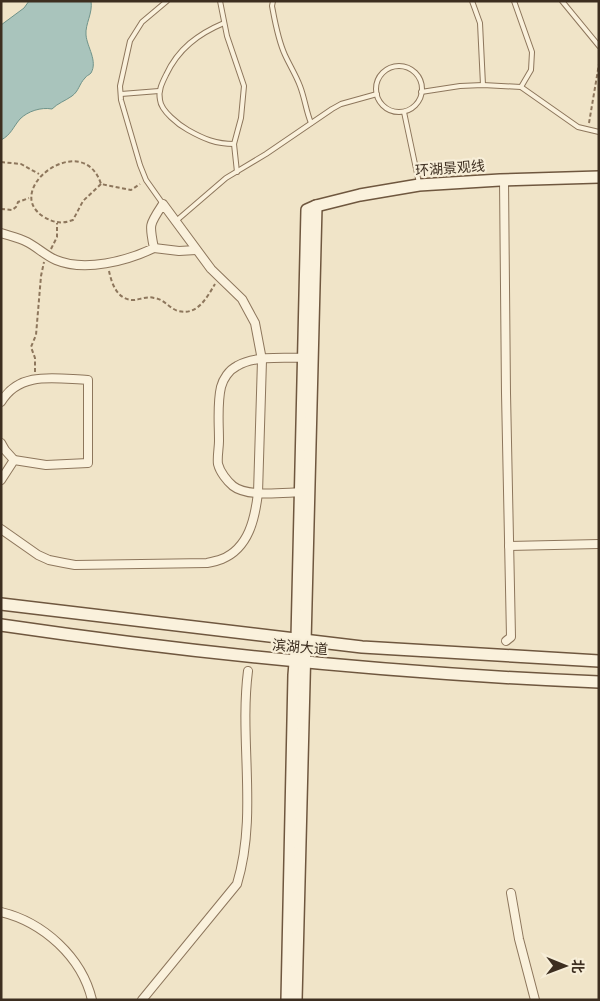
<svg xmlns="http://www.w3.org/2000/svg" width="600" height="1001" viewBox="0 0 600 1001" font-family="Lora,'Noto Sans SC',serif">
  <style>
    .water { fill: #a9c4bc; stroke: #6f938a }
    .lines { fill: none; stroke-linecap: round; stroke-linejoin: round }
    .lane-casing { stroke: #8d765c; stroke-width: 6 }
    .street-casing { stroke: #8d765c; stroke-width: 10 }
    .secondary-casing { stroke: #6f573f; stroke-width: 14 }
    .path { stroke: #8d765c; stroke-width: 2; stroke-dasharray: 4 2.5; stroke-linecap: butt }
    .lane { stroke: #faf1dc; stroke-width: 4 }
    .street { stroke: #faf1dc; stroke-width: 8 }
    .secondary { stroke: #faf1dc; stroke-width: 11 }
    .labels { text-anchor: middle; stroke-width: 4.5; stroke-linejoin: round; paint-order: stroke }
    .street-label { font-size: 14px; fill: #3d2e20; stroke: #f7eed8 }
  </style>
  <rect width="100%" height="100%" fill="#f0e4c8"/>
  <path class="water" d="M29,1H91C93,13 85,24 86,35C87,47 98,61 91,73C88,76 87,75 85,78C79,84 79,91 72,96C65,101 58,103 52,109C41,107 28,111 20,119C13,127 11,135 1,140V25L24,8Z"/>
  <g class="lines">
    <g class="lane-casing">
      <g id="lane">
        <polyline points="220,1 227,36 244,86 241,118 234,144 237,172"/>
        <path d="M273,1L272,6C275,22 278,40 285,55C290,66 296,75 300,86C305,99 306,111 311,123"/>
        <polyline points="472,1 480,23 483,85"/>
        <polyline points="514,1 532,52 531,70 521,87"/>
        <polyline points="562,1 599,46"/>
        <path d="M224,23C198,34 178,49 166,75C162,83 158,91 160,100C161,111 179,125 188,130C204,139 216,144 234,144"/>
        <circle cx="399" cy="89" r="23"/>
        <polyline points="421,92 460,86 483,85 521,87 578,127 599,132"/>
        <polyline points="121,94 159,91"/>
        <polyline points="404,112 419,183"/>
        <polyline points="163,204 146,180 140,165 121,100 120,86 130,41 142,22 167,1"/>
        <polyline points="176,221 226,178 266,154 332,109 341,104 377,94"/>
      </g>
    </g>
    <g class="street-casing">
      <g id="street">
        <polyline points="504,180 506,393 511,637 506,641"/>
        <path d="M1,233C10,236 19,238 27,242C37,247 46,256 56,260C85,272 127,261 154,248C149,224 149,225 163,204L211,269L242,299L255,323L262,360L258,493C255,518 249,548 222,559C217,561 212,562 207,563L75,565L64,563L49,560L38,555L1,529"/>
        <polyline points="154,248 179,251 196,250"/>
        <path d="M1,402C20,370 57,379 88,380V463L46,465L14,460L1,480"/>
        <polyline points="1,443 5,450 14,460"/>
        <path d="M304,492C286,492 248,498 233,486C227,481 220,472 218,464C217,457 219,448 219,441C219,423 217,404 221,387C223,379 229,370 237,366C255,355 288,358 308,358"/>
        <polyline points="509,546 599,544"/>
        <polyline points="511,893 519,939 535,1000"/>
        <path d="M1,912C43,922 82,957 92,1000"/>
        <path d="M142,1000L237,884C258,815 239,741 248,671"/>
      </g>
    </g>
    <g class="secondary-casing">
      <g id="secondary">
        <polyline points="1,604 362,647 599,661"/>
        <path d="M1,625C199,654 399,674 599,682"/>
        <polyline points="287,1000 294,675 297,639 307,210 316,206 360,195 419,185 500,180 599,177"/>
        <polyline points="296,1000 316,206"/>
      </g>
    </g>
    <g class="path">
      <polyline points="589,123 599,64"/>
      <polyline points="1,162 21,164 39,174"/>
      <path d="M101,184L83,201L73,220C62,224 54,223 44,217C0,190 83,128 101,184L131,190L140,184"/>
      <polyline points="1,209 12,210 16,207 18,202 29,198"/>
      <polyline points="51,249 57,237 57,223"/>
      <path d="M109,271C112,285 118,301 135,300C141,299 148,296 154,298C164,299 169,308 178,311C198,316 207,297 215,284"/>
      <polyline points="35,372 35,358 31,347 36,335 41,276 44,262"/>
    </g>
    <use href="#lane" class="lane"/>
    <use href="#street" class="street"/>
    <use href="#secondary" class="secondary"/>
  </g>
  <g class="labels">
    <g class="street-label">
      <text transform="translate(450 168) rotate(-4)" y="5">环湖景观线</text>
      <text transform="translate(300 647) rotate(5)" y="5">滨湖大道</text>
    </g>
  </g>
  <rect width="600" height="1001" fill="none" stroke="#3d2e20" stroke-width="5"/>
  <g transform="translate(565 966) rotate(91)" stroke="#f7eed8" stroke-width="4" paint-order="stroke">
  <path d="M0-4L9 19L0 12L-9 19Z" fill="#3d2e20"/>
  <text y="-8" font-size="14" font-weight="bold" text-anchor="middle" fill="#3d2e20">北</text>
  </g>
</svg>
